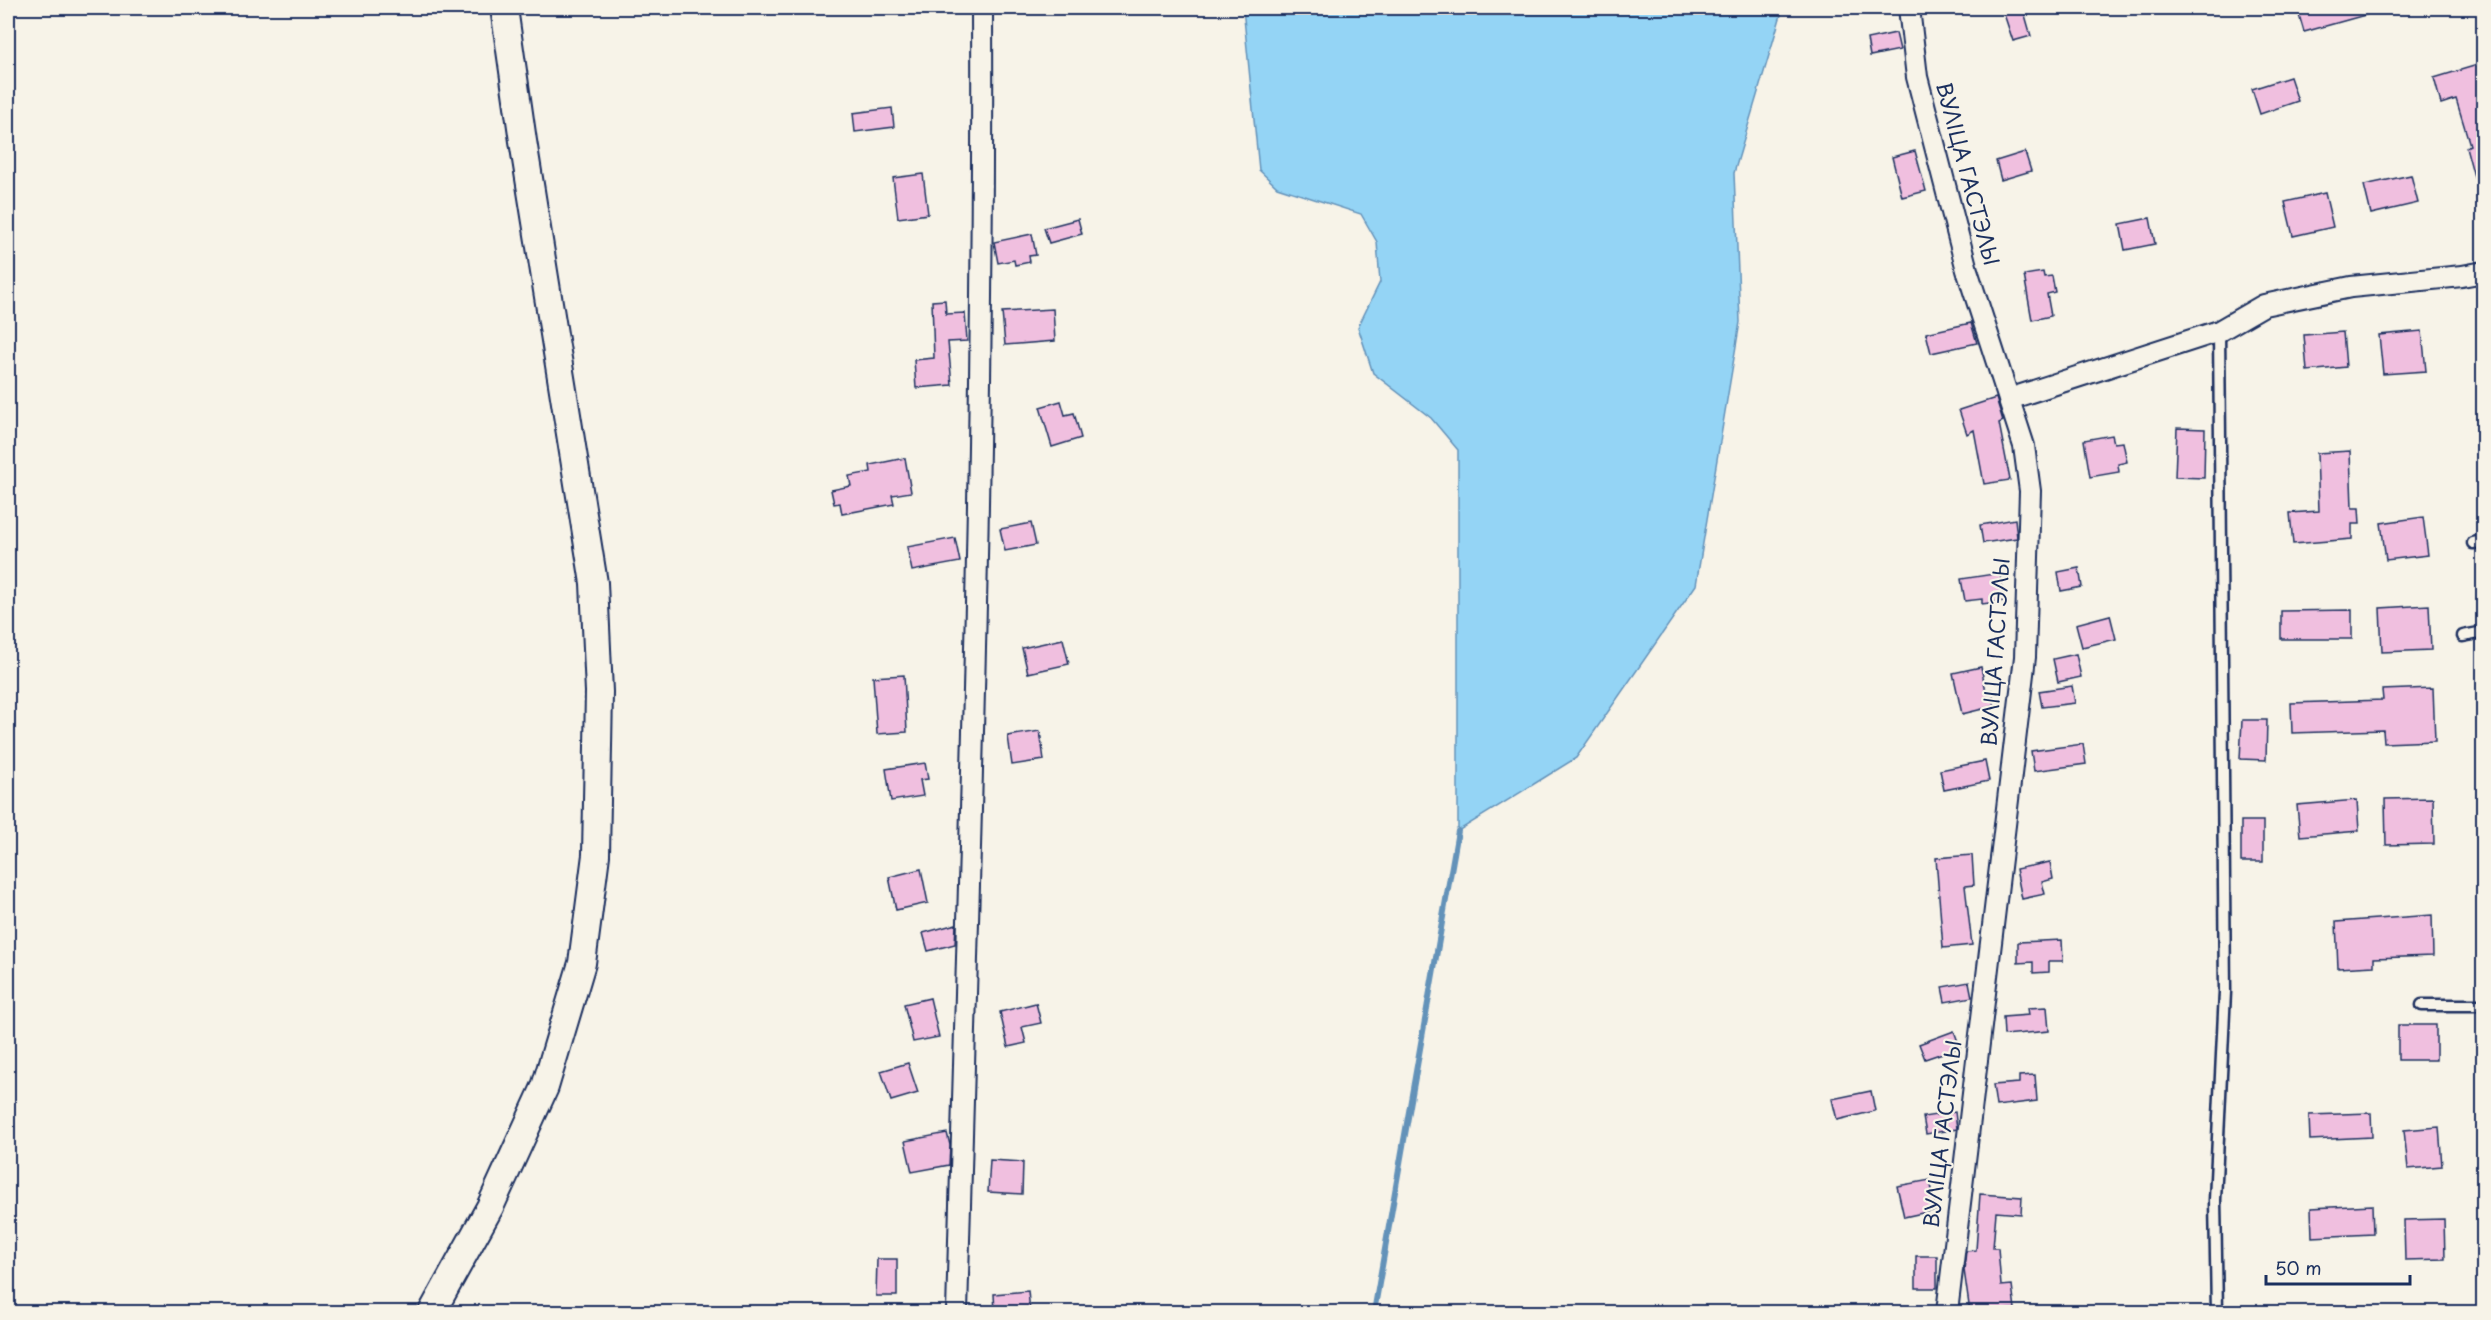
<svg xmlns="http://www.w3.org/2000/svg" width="2491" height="1320" viewBox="0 0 2491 1320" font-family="'Playpen Sans',sans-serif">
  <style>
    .water { fill: #94d4f5; stroke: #6492b9; stroke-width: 1.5 }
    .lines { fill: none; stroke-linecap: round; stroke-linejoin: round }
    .stream { stroke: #6492b9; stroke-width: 6 }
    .building { fill: #f0bfdf; stroke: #1b2f5e; stroke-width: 1.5 }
    .service-casing { stroke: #1b2f5e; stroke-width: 15 }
    .minor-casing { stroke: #1b2f5e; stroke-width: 24 }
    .tertiary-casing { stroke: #1b2f5e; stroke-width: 30 }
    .service { stroke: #f7f3e8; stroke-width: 10 }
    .minor { stroke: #f7f3e8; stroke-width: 20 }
    .tertiary { stroke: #f7f3e8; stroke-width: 26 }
    .labels { text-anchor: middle; stroke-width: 4.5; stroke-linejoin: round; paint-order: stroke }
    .street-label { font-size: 21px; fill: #1b2f5e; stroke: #f7f3e8 }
  </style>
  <rect width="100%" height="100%" fill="#f7f3e8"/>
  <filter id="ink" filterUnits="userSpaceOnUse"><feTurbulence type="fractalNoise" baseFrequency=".0167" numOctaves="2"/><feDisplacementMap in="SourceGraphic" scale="12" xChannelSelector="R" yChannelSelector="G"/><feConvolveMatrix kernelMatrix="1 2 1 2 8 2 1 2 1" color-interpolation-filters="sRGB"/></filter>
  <g filter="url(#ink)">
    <polygon class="water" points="1243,8 1783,8 1734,173 1740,322 1696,585 1576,758 1458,831 1458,450 1431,418 1373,373 1358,327 1380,282 1377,242 1361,214 1277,187 1259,170"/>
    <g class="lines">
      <polyline class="stream" points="1374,1312 1458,831"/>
    </g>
    <g class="building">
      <polygon points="2002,8 2023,8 2031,36 2013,41"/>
      <polygon points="2297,8 2375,8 2376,12 2304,32"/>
      <polygon points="1896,33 1900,50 1870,56 1867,39"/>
      <polygon points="2484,63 2484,194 2479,195 2466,147 2470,145 2456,99 2441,104 2434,78"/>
      <polygon points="2290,77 2298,101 2260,114 2252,89"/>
      <polygon points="892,108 894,127 855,132 853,113"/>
      <polygon points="1915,151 1926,191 1902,197 1892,157"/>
      <polygon points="2025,152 2031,171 2001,180 1996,161"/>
      <polygon points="923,174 928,214 898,218 893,178"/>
      <polygon points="2411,175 2418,203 2371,214 2364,185"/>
      <polygon points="2325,193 2333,227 2293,236 2285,202"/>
      <polygon points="2150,218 2155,244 2125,250 2120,224"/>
      <polygon points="1078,219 1082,234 1049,243 1044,228"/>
      <polygon points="1032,234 1036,255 1029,256 1030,262 1015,265 1014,260 998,263 994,242"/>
      <polygon points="2043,272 2044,277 2052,276 2055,292 2047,294 2051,316 2032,320 2024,275"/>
      <polygon points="945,300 946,314 965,313 967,341 948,342 952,385 916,388 914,360 934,358 932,301"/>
      <polygon points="1053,309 1055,341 1005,345 1002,312"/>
      <polygon points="1971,323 1977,343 1931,353 1926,333"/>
      <polygon points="2422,331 2426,371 2383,374 2379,335"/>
      <polygon points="2343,332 2346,367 2307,371 2304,335"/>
      <polygon points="1996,398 2003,421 1999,423 2010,480 1984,484 1974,430 1967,434 1959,410"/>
      <polygon points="1061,401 1065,415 1074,413 1081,438 1052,447 1040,407"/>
      <polygon points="2177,428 2205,429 2204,478 2175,477"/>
      <polygon points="2112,435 2114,443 2123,442 2127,462 2118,464 2119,472 2090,477 2084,440"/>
      <polygon points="2350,451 2352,508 2359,508 2360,524 2352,524 2352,539 2293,544 2290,513 2319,511 2317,453"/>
      <polygon points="905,458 911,492 892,495 894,504 842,514 840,503 834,504 831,490 851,486 849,476 871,472 870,465"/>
      <polygon points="2423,517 2428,555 2386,560 2381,523"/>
      <polygon points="2015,519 2017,538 1983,543 1980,525"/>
      <polygon points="1031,523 1036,545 1005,551 1000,529"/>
      <polygon points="955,538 960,562 912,571 907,547"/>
      <polygon points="2079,568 2082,587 2061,591 2058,572"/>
      <polygon points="2000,573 2004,601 1982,604 1982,599 1965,601 1961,579"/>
      <polygon points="2429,605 2431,650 2382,652 2380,608"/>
      <polygon points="2352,610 2352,639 2281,639 2281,611"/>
      <polygon points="2110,615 2116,639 2082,647 2076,624"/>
      <polygon points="1063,639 1069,664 1028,673 1022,648"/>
      <polygon points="2076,654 2081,677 2058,682 2053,659"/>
      <polygon points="1981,667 1986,691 1992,690 1995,706 1962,714 1953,673"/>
      <polygon points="904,675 907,732 877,734 873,677"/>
      <polygon points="2072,686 2075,703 2042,707 2039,691"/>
      <polygon points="2433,688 2435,741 2384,743 2383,730 2292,733 2291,703 2383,700 2382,690"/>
      <polygon points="2242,720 2267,720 2266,760 2240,759"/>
      <polygon points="1040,731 1044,760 1012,765 1008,736"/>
      <polygon points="2083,744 2086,764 2034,771 2031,751"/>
      <polygon points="1985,761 1989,781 1944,790 1940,770"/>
      <polygon points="925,763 928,779 920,780 923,796 891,801 886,769"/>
      <polygon points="2433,798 2434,844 2386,845 2385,799"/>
      <polygon points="2357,800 2359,831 2300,836 2297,805"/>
      <rect x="2241" y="821" width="22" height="41"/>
      <polygon points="1972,855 1974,885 1965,886 1972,945 1943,948 1936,858"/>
      <polygon points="2050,862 2053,879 2042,882 2045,894 2022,899 2016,869"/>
      <polygon points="921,869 928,903 896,910 889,877"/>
      <polygon points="2432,915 2433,956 2374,958 2374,966 2338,968 2336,922"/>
      <polygon points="956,924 955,944 928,951 923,933"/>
      <polygon points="2062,940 2063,961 2049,961 2049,972 2033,973 2033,962 2018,963 2018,942"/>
      <polygon points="1969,982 1972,997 1945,1002 1942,987"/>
      <polygon points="930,998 939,1037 913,1042 904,1004"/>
      <polygon points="1036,1003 1041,1023 1022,1027 1026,1043 1008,1047 1000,1012"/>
      <polygon points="2047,1007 2049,1031 2004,1035 2003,1017 2029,1015 2028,1008"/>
      <rect x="2398" y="1025" width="38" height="35"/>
      <polygon points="1954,1031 1960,1047 1925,1059 1919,1044"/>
      <polygon points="908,1063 918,1093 891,1101 881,1071"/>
      <polygon points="2035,1075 2037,1101 1996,1106 1993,1085 2019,1083 2019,1076"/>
      <polygon points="1871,1091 1875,1111 1837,1120 1832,1099"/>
      <polygon points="1955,1112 1957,1129 1926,1134 1923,1117"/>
      <polygon points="2371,1113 2372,1137 2310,1140 2309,1115"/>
      <polygon points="2439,1127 2442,1166 2408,1169 2404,1130"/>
      <polygon points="947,1133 950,1145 949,1165 912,1172 905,1141"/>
      <polygon points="990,1160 1023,1162 1022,1194 988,1192"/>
      <polygon points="1930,1180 1936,1210 1904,1217 1897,1186"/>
      <polygon points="1980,1194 2022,1197 2021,1214 1996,1212 1993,1248 1998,1248 2001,1286 2012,1285 2015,1309 1970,1312 1964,1270 1966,1251 1976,1250"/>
      <polygon points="2372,1205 2373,1234 2312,1237 2311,1208"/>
      <polygon points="2444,1219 2445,1259 2405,1260 2404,1220"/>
      <rect x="1916" y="1256" width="21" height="32"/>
      <polygon points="877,1259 897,1259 897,1296 876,1296"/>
      <polygon points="1028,1291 1030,1312 995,1312 994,1294"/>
    </g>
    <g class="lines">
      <g class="service-casing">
        <g id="service">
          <polyline points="2473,543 2484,541"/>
          <polyline points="2463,636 2484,632"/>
          <polyline points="2422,1005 2484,1005"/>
          <polyline points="2217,1312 2215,1200 2225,992 2219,331"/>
        </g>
      </g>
      <g class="minor-casing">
        <g id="minor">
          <polyline points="1909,8 1917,77 1967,270 2024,446 2030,491 2025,657 1947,1312"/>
          <polyline points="2009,399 2219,331 2264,305 2351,287 2462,276 2484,272"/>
          <path d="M957,1312C969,878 984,443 982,8"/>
        </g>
      </g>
      <g class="tertiary-casing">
        <polyline id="tertiary" points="432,1312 490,1207 545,1087 582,963 596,855 599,692 594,583 523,141 504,8"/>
      </g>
      <use href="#service" class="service"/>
      <use href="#minor" class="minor"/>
      <use href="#tertiary" class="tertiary"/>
    </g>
  </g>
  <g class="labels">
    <g class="street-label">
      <text transform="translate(1967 174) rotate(75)" y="7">ВУЛІЦА ГАСТЭЛЫ</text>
      <text transform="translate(1996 652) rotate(-86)" y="7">ВУЛІЦА ГАСТЭЛЫ</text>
      <text transform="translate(1943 1134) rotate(-83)" y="7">ВУЛІЦА ГАСТЭЛЫ</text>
    </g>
  </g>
  <rect width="2491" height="1320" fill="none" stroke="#f7f3e8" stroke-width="30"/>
  <rect x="15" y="15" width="2461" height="1290" fill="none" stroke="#1b2f5e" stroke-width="2" filter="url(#ink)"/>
  <path d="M2266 1275v9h144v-9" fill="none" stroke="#1b2f5e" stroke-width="3"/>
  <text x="2275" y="1275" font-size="18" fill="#1b2f5e" stroke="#f7f3e8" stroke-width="4.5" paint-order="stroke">50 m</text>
</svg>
